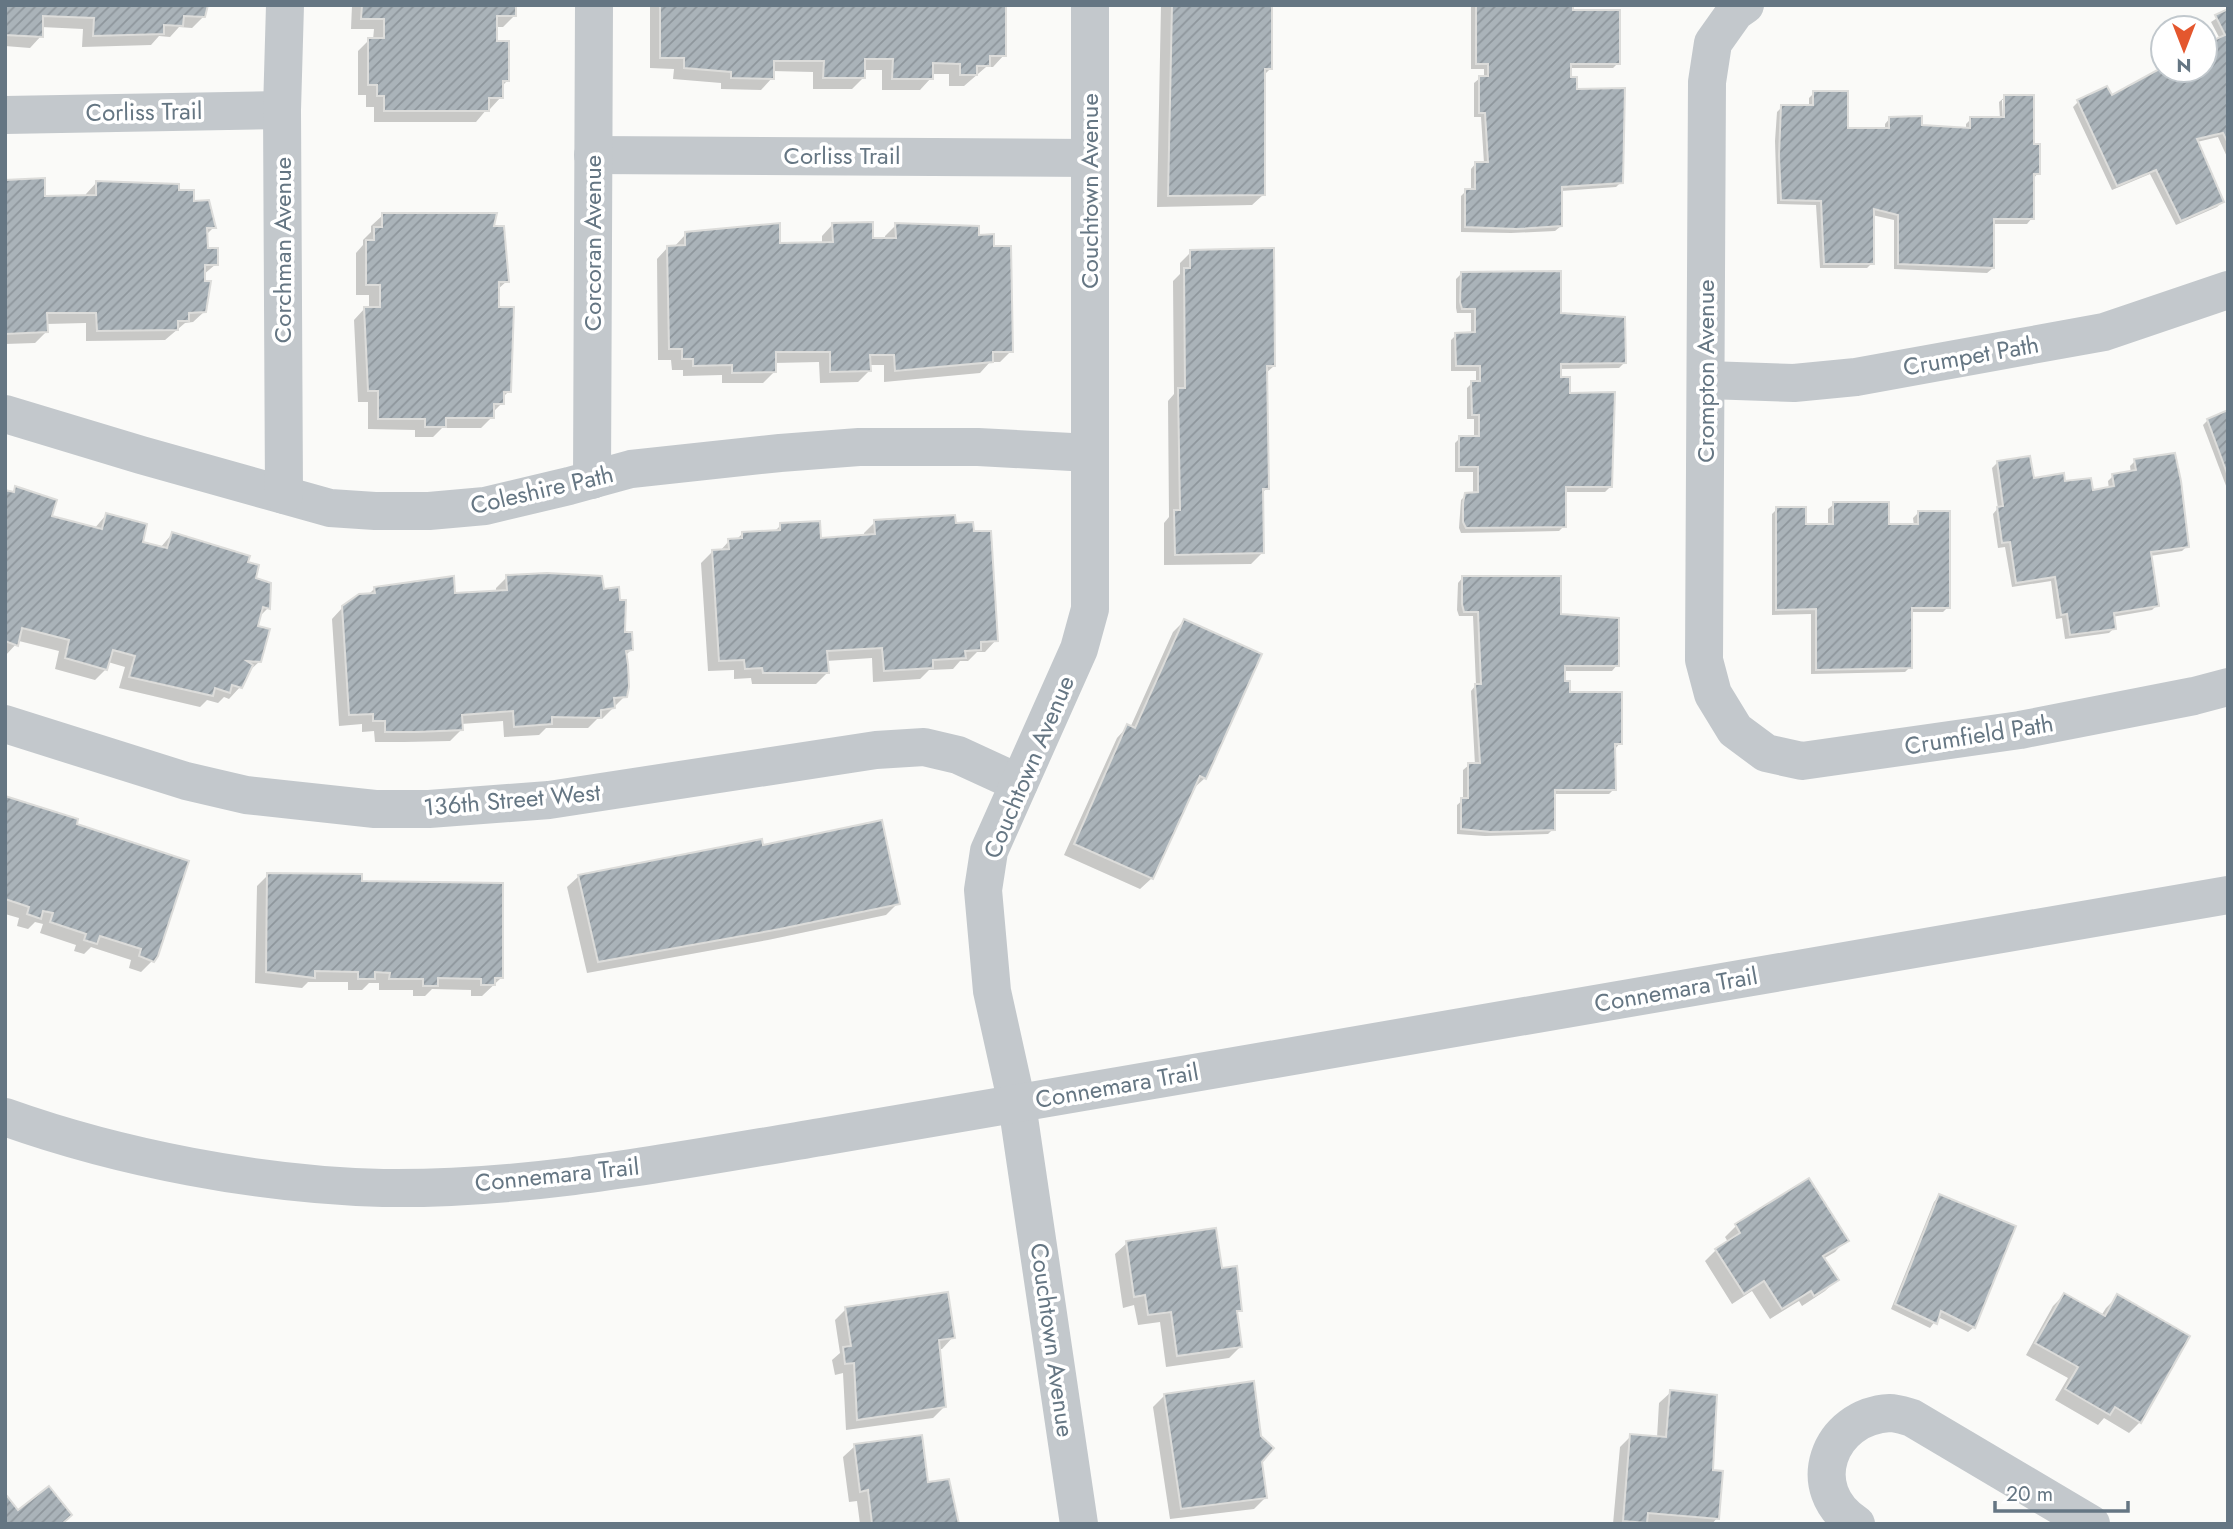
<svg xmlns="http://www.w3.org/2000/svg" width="2233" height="1529" viewBox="0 0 2233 1529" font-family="Jost,sans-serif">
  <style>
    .shadow { fill: #0003; fill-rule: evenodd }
    .building { fill: url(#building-hatch); stroke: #dcdcda; stroke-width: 2 }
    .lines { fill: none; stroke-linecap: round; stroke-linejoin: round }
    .minor { stroke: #c3c8cc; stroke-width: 38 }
    .tertiary { stroke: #c3c8cc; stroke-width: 38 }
    .labels { text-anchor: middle; stroke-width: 7; stroke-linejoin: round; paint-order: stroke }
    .street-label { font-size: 24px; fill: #657683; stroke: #fff }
  </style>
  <defs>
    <pattern id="building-hatch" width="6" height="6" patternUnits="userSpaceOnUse" patternTransform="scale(1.75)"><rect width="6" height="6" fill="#aab3b9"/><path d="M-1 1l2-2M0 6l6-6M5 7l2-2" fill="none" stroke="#8e969c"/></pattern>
  </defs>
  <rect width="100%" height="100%" fill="#fafaf8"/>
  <g class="shadow">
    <polygon points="5,5 204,16 192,28 179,27 170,37 159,36 151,45 82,47 83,29 41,27 41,36 30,48 5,46"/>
    <polygon points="352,5 514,5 514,16 503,27 496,27 496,43 507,81 501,87 501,97 490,109 487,109 476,122 374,122 374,107 366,107 366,95 358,95 358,51 369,40 373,40 374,29 351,29"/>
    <polygon points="650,5 1004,5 1004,55 993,67 986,67 964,86 949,86 949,74 931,74 931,78 920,90 882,90 882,70 863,70 863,78 852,89 813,89 813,72 772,71 772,78 761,90 721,89 721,83 673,79 674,69 650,68"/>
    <polygon points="1161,5 1270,5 1270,69 1263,76 1264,194 1252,205 1157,207"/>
    <polygon points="1471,5 1571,5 1571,12 1618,63 1613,68 1569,68 1569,79 1621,182 1616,187 1561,191 1561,226 1555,231 1511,233 1461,232 1461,196 1466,191 1471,191 1471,169 1476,163 1484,163 1481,117 1474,117 1474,83 1480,78 1484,78 1484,69 1471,69"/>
    <polygon points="2228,11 2228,159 2218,137 2197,142 2222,202 2217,207 2176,225 2150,174 2112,190 2073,107 2078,102 2111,98 2163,68 2163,70 2205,70 2205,46 2220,39 2211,22"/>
    <path d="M1814,93L1846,129H1885V124L1890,118L1920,126L1966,129V124L1971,119H2000L1999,102L2005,97L2033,146L2038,173L2033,179L2032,218L2027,224H1993V268L1987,273L1894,269V220L1872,215V263L1867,268H1820L1816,205L1777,204L1775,141L1777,112L1782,107H1809V98ZM2002,100H2006V126H2003Z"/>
    <polygon points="5,182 43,198 86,197 86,194 97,182 178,191 192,202 214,227 206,235 206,249 216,264 203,275 205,311 193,322 185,323 165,340 86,341 86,323 46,324 46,332 35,343 5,344"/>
    <polygon points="383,215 492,228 507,281 497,290 497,308 509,391 502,398 502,403 492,413 492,417 481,428 442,428 433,437 415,437 415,430 368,429 368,402 358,402 354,320 365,308 369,308 369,295 356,295 356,253 363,245 363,240 371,232 371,226"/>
    <polygon points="833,224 872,240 885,240 885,236 896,225 978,237 1011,351 1000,362 990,362 980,373 884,382 884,365 869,365 869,371 858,382 820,383 819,362 774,363 774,372 763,383 722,383 722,375 683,376 683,370 672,370 671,360 658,360 657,259 668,247 674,247 686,234 779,244 822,244 822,236"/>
    <polygon points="1191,252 1274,366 1266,373 1267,488 1261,494 1262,553 1251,564 1164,565 1164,523 1169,517 1168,401 1174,394 1173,281 1180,274 1180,263"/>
    <polygon points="1461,274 1559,315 1624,363 1619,368 1560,369 1560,379 1611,486 1605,492 1564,492 1564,526 1559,531 1461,533 1459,528 1461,500 1466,495 1473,494 1473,472 1455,472 1455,443 1460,438 1474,437 1474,419 1467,419 1467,388 1472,383 1476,383 1476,371 1451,371 1451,340 1456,335 1471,334 1471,313 1457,313 1456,308 1456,279"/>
    <polygon points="2228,412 2228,491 2203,425 2208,420"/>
    <polygon points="2135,461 2187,546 2182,551 2150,556 2157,605 2152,610 2112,617 2114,628 2109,633 2065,639 2062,618 2056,619 2051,581 2012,587 2005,547 1998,548 1993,514 1998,508 1992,468 1997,463 2032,480 2064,483 2092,492 2109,489 2108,481 2113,476 2131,473 2130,466"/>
    <polygon points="16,488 50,517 94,529 106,515 141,543 160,548 172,534 246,564 268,608 259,617 256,628 260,661 248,672 240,687 229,699 224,697 218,703 207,700 200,707 119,688 125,667 108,662 106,669 95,680 55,669 59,651 19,641 5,656 5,491 11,493"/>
    <polygon points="1834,504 1888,526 1914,526 1913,518 1919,512 1948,607 1943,612 1910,612 1910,667 1905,672 1811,674 1811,614 1772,615 1772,514 1777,509 1804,526 1828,526 1828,509"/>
    <polygon points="875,522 996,640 985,652 977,652 968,661 960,661 953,669 929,670 920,679 873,682 872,658 826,661 827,673 816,684 752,684 751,678 734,679 734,670 708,671 701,563 712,552 719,552 729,541 736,540 742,534 774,532 781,525 819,540 864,537 864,533"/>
    <polygon points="507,577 602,591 632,649 624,657 625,696 602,719 597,719 588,728 546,728 539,735 504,737 503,721 461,724 461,730 450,741 405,742 375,742 374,731 362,732 362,724 339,726 332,619 343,607 368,595 375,588 454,595 496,592 496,588"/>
    <polygon points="1463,577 1559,615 1617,665 1612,671 1563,671 1563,683 1569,694 1620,743 1615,749 1614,789 1609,794 1553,794 1553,829 1548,834 1485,836 1457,834 1457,805 1463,800 1463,770 1469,765 1475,765 1471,691 1476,685 1473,616 1459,616 1457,610 1458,583"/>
    <polygon points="1184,621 1205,778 1193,789 1152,878 1140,889 1064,855 1117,738 1128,726 1130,728 1173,632"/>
    <polygon points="5,797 74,826 153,960 141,972 129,968 131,960 91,947 84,954 74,951 76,945 40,933 43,924 35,922 28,929 17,926 19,918 5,914"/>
    <polygon points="762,847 898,903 886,915 768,940 587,973 567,887 579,876"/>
    <polygon points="268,875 360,883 501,978 482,996 471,996 471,990 432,989 425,996 413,996 413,990 379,990 379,983 369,983 362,990 348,990 348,982 308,982 302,988 255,983 257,886"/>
    <polygon points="1939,1196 2014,1227 1974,1327 1968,1332 1938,1317 1930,1328 1891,1309 1934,1202"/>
    <polygon points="1736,1226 1846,1240 1835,1252 1823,1259 1836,1280 1825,1291 1802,1306 1799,1301 1770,1319 1752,1291 1732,1304 1705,1261 1716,1250 1728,1242 1725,1237"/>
    <polygon points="1127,1243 1220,1270 1240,1310 1235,1315 1240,1347 1229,1358 1166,1367 1160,1322 1138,1325 1134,1305 1123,1308 1115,1254"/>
    <polygon points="2064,1295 2101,1316 2106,1308 2117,1297 2140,1422 2129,1433 2104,1418 2098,1425 2055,1400 2068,1378 2026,1355 2053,1306"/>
    <polygon points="846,1309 953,1337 942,1349 939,1349 944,1407 933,1418 846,1430 843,1373 835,1375 832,1360 840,1353 835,1320"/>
    <polygon points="1671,1392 1711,1472 1717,1518 1712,1524 1613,1524 1620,1447 1631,1436 1657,1438 1659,1403"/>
    <polygon points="1164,1396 1260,1462 1265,1498 1254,1509 1170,1519 1153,1407"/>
    <polygon points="855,1446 926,1484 957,1524 860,1524 857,1501 849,1502 843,1457"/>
  </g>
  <g class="building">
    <polygon points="5,5 208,5 205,17 184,16 183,26 164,25 164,34 93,36 94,18 43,16 43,37 5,35"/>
    <polygon points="362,5 516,5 516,16 497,16 497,41 509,41 509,81 503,81 503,98 489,98 489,111 384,111 384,96 377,96 377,85 368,85 368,38 384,38 384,19 361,19"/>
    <polygon points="660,5 1006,5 1006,56 990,56 990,66 977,66 977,75 960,75 960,64 933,63 933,79 892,79 893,59 865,59 865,78 823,78 824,61 774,61 774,79 731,78 731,72 684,68 684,58 660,58"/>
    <polygon points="1172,5 1272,5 1272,69 1265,69 1265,195 1168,196"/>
    <polygon points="1476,5 1573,5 1573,10 1620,10 1620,64 1571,64 1571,77 1577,77 1577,89 1625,88 1623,183 1562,187 1562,226 1517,229 1465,227 1465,189 1475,189 1475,162 1488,162 1485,113 1479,113 1479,76 1488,76 1488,64 1476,64"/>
    <polygon points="2228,9 2228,143 2223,133 2197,139 2224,202 2181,221 2156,170 2117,186 2077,100 2107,86 2112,95 2163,67 2163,70 2205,70 2205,44 2225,35 2215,15"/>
    <polygon points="1813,91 1848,91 1848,128 1889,128 1889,117 1922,116 1922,125 1970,128 1970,117 2004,117 2004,95 2034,95 2034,144 2040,144 2040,174 2034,174 2034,219 1994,219 1994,268 1898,264 1898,215 1874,209 1874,264 1824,264 1821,201 1781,200 1779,156 1781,105 1813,105"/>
    <polygon points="45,178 45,196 96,195 96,181 179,184 179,190 194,190 194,201 209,200 216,228 207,228 208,248 218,248 218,265 205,265 205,281 211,281 206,312 189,313 189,321 178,321 178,330 97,331 96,313 47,313 48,332 5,334 5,180"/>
    <polygon points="382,213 497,213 494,226 504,226 509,282 499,282 499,307 514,307 511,392 504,392 504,404 494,404 494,418 446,418 446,427 425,427 425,419 378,419 378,391 368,391 364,307 380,307 380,285 366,285 366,240 374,240 374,227 382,227"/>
    <polygon points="873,222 873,238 896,238 895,223 979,226 979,235 994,234 994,246 1011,246 1013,352 993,352 993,362 895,371 894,355 870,355 871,371 830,372 830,352 776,352 776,372 732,373 732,365 693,366 693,359 682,359 682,349 669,349 667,246 685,245 685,232 780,223 780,243 833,242 832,223"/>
    <polygon points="1274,248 1275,366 1267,366 1269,489 1263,489 1264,553 1175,555 1174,510 1180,510 1178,388 1185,388 1184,268 1190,268 1190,250"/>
    <polygon points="1561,271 1561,313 1625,317 1626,363 1561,364 1561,377 1570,377 1570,393 1615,392 1612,487 1566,487 1566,527 1466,528 1463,522 1463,503 1465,493 1478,492 1478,467 1459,467 1459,436 1479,436 1479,415 1472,415 1471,381 1480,381 1480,366 1456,366 1455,333 1475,332 1475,309 1462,309 1460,302 1461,272"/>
    <polygon points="2228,410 2228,476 2207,419"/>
    <polygon points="2175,453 2181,481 2189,547 2151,552 2159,606 2114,613 2116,629 2070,635 2067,614 2061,615 2055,577 2016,583 2010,542 2002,543 1997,507 2003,506 1997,461 2030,456 2034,478 2064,473 2065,481 2091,478 2093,490 2114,486 2112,474 2136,470 2134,459"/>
    <polygon points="15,486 57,500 52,516 102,529 106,513 147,524 143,542 167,548 172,532 250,556 248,562 259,565 256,578 271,583 270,609 263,607 258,626 270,629 261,662 247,661 253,665 242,688 232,685 230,693 215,688 213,696 129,677 135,656 113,650 107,670 65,658 69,640 22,628 18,646 5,641 5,490 14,492"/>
    <polygon points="1833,502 1889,502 1889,524 1918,524 1918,511 1950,511 1950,608 1912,608 1912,668 1816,670 1816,609 1776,610 1776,507 1806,507 1806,524 1833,524"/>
    <polygon points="955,515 956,523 973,522 974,531 991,531 998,641 981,642 981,650 965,651 966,658 933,660 933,668 884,671 882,648 827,651 829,673 763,673 762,668 745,669 744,660 719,661 712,550 729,549 728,539 742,538 742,532 780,530 780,523 820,521 821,538 875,534 874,520"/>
    <polygon points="547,573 602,576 604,589 619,587 620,600 626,600 625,632 632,632 633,650 626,651 628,664 629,687 627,697 614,698 615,708 601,710 601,718 552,717 552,724 514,727 513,711 462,715 463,730 417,732 385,732 385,721 373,721 373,714 349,715 342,606 359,594 375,593 374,587 454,576 455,593 507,590 506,575"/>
    <polygon points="1462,576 1561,576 1561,614 1619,618 1619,666 1565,666 1565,681 1570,681 1570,692 1622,692 1622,744 1615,744 1616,790 1555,790 1555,830 1491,832 1461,829 1461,798 1468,798 1468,763 1480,763 1475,684 1481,684 1478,612 1464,612 1462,604"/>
    <polygon points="1184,619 1262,654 1206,779 1200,776 1153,879 1074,844 1127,724 1135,728"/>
    <polygon points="5,796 78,819 77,824 189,861 158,956 154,962 139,956 141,949 100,936 97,944 84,940 86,934 50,922 53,913 43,911 41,919 27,914 29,907 5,899"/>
    <polygon points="882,820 900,904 780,929 598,962 578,875 762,839 763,845"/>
    <polygon points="267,873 362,874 362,881 503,883 503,978 495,978 495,985 481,985 481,979 438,978 438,986 423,986 423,979 389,979 390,973 375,972 375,979 358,979 358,972 315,971 315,978 266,972"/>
    <polygon points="1809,1178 1849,1241 1823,1256 1839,1280 1814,1296 1811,1291 1782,1309 1764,1281 1744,1294 1715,1249 1740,1233 1735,1224"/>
    <polygon points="1939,1194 2016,1226 1975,1328 1941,1311 1937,1324 1895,1304"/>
    <polygon points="1216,1228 1222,1268 1237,1266 1242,1311 1237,1311 1242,1347 1177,1356 1171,1312 1148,1315 1145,1295 1134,1297 1126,1241"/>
    <polygon points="948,1292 955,1338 939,1340 946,1407 857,1420 854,1363 845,1364 843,1347 851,1346 845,1307"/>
    <polygon points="2064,1293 2105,1316 2117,1294 2190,1336 2141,1423 2115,1407 2110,1415 2065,1389 2078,1367 2035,1343"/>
    <polygon points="1254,1381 1261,1436 1274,1448 1262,1462 1267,1498 1181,1509 1164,1394"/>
    <polygon points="1670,1390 1717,1395 1713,1470 1723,1471 1719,1519 1648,1513 1647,1523 1623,1521 1630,1434 1666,1437"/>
    <polygon points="922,1435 928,1482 949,1479 959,1524 872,1524 868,1490 860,1492 854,1444"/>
    <polygon points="49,1486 72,1515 62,1524 5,1524 5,1497 7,1496 18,1510"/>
  </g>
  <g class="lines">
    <g class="minor">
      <polyline points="1745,5 1735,12 1713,43 1707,82 1704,660 1713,694 1735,730 1766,753 1802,761 2020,730 2194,696 2228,687"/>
      <polyline points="5,115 282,110"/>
      <polyline points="593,155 1090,158"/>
      <polyline points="1707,380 1794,383 1856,377 2104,332 2228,290"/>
      <polyline points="5,414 141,455 330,508 375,511 429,511 485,506 569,486 631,469 780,453 859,447 978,447 1090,453"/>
      <polyline points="592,480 594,5"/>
      <polyline points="284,495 282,110 285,5"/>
      <polyline points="5,724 186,781 246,795 375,809 429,809 549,800 876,750 924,747 958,755 1019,783"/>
      <polyline points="1079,1524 1017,1104 992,991 983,890 989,851 1079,649 1090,609 1090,5"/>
      <path d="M1856,1524C1802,1490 1828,1416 1890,1413C1897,1413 1905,1416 1912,1418L2091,1524"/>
    </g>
    <path class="tertiary" d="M5,1117C120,1158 260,1185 383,1188C530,1190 676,1161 821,1137C955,1114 1089,1091 1223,1068C1558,1010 1893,953 2228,895"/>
  </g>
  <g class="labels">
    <g class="street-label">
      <text transform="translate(144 112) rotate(-1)" y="8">Corliss Trail</text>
      <text x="842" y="164">Corliss Trail</text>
      <text transform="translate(1090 191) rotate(-90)" y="8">Couchtown Avenue</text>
      <text transform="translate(593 243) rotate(-90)" y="8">Corcoran Avenue</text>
      <text transform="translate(283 250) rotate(-90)" y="8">Corchman Avenue</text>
      <text transform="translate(1971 356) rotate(-10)" y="8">Crumpet Path</text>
      <text transform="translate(1706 371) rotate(-90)" y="8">Crompton Avenue</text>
      <text transform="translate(542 490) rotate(-13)" y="8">Coleshire Path</text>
      <text transform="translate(1979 735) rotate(-9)" y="8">Crumfield Path</text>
      <text transform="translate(1029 767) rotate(-67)" y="8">Couchtown Avenue</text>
      <text transform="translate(512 800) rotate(-5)" y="8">136th Street West</text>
      <text transform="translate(1676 990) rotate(-10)" y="8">Connemara Trail</text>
      <text transform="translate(1117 1086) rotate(-10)" y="8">Connemara Trail</text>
      <text transform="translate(557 1175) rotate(-6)" y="8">Connemara Trail</text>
      <text transform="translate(1052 1340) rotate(82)" y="8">Couchtown Avenue</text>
    </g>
  </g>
  <rect width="2233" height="1529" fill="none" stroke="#657683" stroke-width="14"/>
  <g transform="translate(2184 49) rotate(180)"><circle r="33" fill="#ffffff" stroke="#c1c8cd" stroke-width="2"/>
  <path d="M0-5L12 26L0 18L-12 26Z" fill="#e4572e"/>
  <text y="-10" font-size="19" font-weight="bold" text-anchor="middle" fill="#657683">N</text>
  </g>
  <path d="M1995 1501v10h133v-10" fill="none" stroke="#657683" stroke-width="3.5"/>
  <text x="2006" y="1501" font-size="21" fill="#657683" stroke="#ffffff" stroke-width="5" paint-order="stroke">20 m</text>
</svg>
